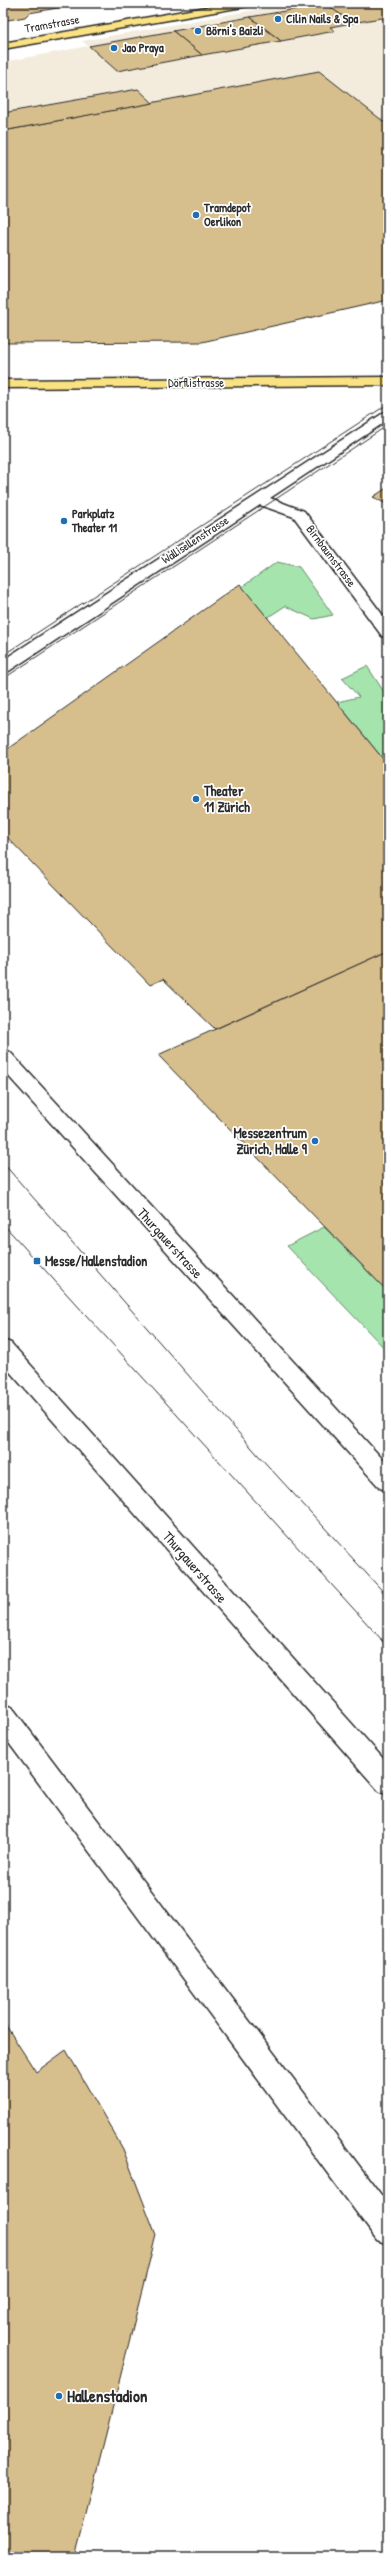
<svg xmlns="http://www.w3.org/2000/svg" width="391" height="2560" viewBox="0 0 391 2560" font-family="'Patrick Hand',sans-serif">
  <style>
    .built { fill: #f3ecdd }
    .green { fill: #a5e5ad; stroke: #68886c }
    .building { fill: #d7be8d; stroke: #2b2b2b }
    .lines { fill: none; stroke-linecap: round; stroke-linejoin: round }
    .service-casing { stroke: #2b2b2b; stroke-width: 3 }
    .minor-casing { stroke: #2b2b2b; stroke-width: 3 }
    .secondary-casing { stroke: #2b2b2b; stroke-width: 3 }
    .primary-casing { stroke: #2b2b2b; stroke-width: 3 }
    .service { fill: #fff; fill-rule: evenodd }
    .minor { fill: #fff; fill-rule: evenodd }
    .secondary { fill: #fff; fill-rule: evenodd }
    .primary { fill: #fae181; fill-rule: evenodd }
    .tram-far1 { stroke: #2b2b2b; stroke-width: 1 }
    .tram { stroke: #2b2b2b; stroke-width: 1.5 }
    .poi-dot { fill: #1f6fb2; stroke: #fff; stroke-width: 1.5 }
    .labels { text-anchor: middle; stroke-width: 3.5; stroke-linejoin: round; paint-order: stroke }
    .far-poi-label { font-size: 12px; font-weight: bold; fill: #2b2b2b; stroke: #fff; text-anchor: start }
    .far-street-label { font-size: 12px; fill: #2b2b2b; stroke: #fff }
    .poi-label { font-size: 14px; font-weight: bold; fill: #2b2b2b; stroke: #fff; text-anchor: start }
    .street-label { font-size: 14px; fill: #2b2b2b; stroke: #fff }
    .near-poi-label { font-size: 17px; font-weight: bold; fill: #2b2b2b; stroke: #fff; text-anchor: start }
  </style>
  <rect width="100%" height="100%" fill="#fff"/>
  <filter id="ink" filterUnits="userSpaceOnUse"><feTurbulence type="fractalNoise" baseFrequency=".025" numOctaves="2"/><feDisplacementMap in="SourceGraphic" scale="8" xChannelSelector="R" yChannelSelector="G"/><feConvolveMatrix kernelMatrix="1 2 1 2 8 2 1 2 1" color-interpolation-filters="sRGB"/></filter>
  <g filter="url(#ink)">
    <polygon class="built" points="293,3 388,3 388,300 202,342 3,343 3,62 88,46 82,41"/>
    <g class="green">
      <polygon points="277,562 299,567 333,615 314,619 285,606 267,618 242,587"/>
      <polygon points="367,666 388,698 388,765 337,702 359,697 342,678"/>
      <polygon points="324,1227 388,1292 388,1352 287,1246"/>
    </g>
    <g class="building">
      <polygon points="3,3 86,3 29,13 25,17 8,20 3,19"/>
      <polygon points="388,3 388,22 381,18 352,23 326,4"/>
      <polygon points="326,4 352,23 330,27 335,31 281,41 250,17"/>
      <polygon points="250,17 281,41 202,55 173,31"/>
      <polygon points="173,31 202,55 117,71 89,46"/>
      <polygon points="319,71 388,125 388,300 202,342 3,343 3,131"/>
      <polygon points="138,89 153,103 3,131 3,113"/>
      <polygon points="388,487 388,505 373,497"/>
      <polygon points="240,584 388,765 388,951 215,1029 163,979 150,985 3,833 3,752"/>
      <polygon points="388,951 388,1292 158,1055"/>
      <polygon points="3,2021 36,2072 66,2050 123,2149 156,2235 75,2557 3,2557"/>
    </g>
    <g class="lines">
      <g class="service-casing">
        <polygon id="service" points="3,1704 12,1707 388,2204 388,2244 377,2240 3,1735"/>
      </g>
      <g class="minor-casing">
        <polygon id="minor" points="388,410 388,420 270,498 304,511 388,622 388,638 382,636 294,517 260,505 9,671 3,672 3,660"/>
      </g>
      <g class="secondary-casing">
        <g id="secondary">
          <polygon points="3,1050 10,1052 388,1465 388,1491 380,1488 3,1070"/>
          <polygon points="3,1340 11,1343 388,1764 388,1795 379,1791 3,1364"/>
        </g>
      </g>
      <g class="primary-casing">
        <g id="primary">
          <polygon points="229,3 254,3 248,6 3,49 3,43"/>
          <polygon points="388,377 388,385 3,388 3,380"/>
        </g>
      </g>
      <use href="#service" class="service"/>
      <use href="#minor" class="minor"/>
      <use href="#secondary" class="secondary"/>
      <use href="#primary" class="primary"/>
      <g class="tram-far1">
        <polyline points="3,655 388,404"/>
        <polyline points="3,679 388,425"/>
        <polyline points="3,1163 258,1455 388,1597"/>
        <polyline points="3,1224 382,1640"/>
      </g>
      <polyline class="tram" points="381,1639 388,1647"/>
    </g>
  </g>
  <g class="poi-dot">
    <circle cx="278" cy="19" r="4"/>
    <circle cx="198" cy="31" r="4"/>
    <circle cx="114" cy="48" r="4"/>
    <circle cx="196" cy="215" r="4"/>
    <circle cx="64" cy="521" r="4"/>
    <circle cx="196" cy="799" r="4"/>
    <circle cx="315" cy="1141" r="4"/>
    <rect x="33" y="1257" width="8" height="8" rx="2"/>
    <circle cx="59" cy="2396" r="4"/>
  </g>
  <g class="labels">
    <g class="far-poi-label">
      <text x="286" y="23">Cilin Nails &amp; Spa</text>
      <text x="206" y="35">Börni's Baizli</text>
      <text x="122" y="52">Jao Praya</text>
      <text x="204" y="212">Tramdepot<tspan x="204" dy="14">Oerlikon</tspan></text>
      <text x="72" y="518">Parkplatz<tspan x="72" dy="14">Theater 11</tspan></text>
    </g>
    <g class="far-street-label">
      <text transform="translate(52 24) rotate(-10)" y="4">Tramstrasse</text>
      <text x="196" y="387">Dörflistrasse</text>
      <text transform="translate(195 540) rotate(-33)" y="4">Wallisellenstrasse</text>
      <text transform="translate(331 556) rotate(53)" y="4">Birnbaumstrasse</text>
    </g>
    <g class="poi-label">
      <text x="204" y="796">Theater<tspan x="204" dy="16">11 Zürich</tspan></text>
      <text x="307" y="1138" text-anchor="end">Messezentrum<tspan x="307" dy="16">Zürich, Halle 9</tspan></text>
      <text x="45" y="1266">Messe/Hallenstadion</text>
    </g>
    <g class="street-label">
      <text transform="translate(170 1243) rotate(48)" y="5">Thurgauerstrasse</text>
      <text transform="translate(195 1567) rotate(49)" y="5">Thurgauerstrasse</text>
    </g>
    <g class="near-poi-label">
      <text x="67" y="2402">Hallenstadion</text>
    </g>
  </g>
  <rect width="391" height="2560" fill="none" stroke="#fff" stroke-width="16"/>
  <rect x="8" y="8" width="375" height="2544" fill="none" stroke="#2b2b2b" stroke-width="1.5" filter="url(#ink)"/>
</svg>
